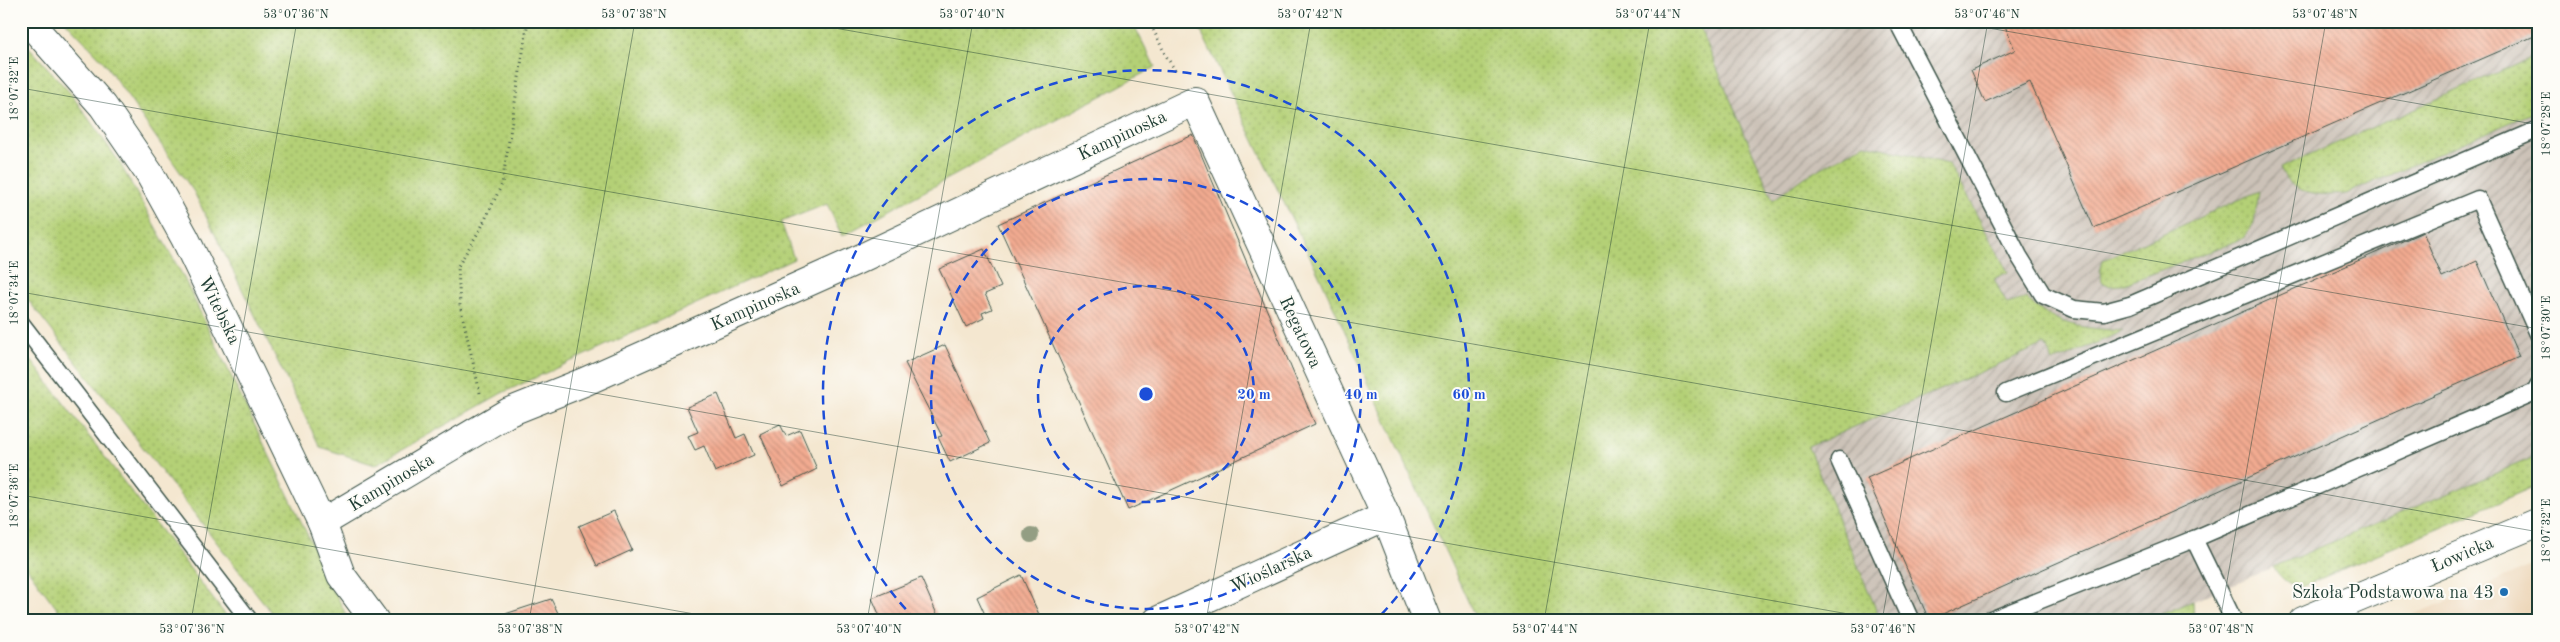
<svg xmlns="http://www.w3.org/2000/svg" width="2560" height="642" viewBox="0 0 2560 642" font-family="'Old Standard TT',serif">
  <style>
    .built { fill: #edd7ba }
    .industrial { fill: url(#industrial-furrows) }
    .grass { fill: url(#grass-dots); stroke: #6a8655 }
    .building { fill: url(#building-back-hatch) }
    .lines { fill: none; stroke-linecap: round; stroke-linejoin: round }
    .service-casing { stroke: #3f564b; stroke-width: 19 }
    .minor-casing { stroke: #3f564b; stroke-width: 30 }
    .tertiary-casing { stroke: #3f564b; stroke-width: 30 }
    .path { stroke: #3f564b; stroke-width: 3; stroke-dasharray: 1 4; stroke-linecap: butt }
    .service { stroke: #fff; stroke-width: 16 }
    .minor { stroke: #fff; stroke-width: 28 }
    .tertiary { stroke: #fff; stroke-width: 28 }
    .tree { fill: #939e83 }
    .ticks { fill: none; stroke: #1f3d34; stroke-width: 1; stroke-opacity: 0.45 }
    .ring { fill: none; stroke: #1d4ed8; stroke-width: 2.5; stroke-dasharray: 9 6 }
    .poi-dot { fill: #1f6fb2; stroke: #fdfcf7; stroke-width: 2 }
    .labels { text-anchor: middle; stroke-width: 4; stroke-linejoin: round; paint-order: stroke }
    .street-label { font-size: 18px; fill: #1f3d34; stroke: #fdfcf7 }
    .poi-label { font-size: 18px; fill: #1f3d34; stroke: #fdfcf7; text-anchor: end }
    .centre { fill: #1d4ed8; stroke: #fdfcf7; stroke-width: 2.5 }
    .ring-label { font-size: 15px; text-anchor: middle; font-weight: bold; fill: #1d4ed8; stroke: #fdfcf7; stroke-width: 4; stroke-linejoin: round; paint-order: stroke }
    .neatline { fill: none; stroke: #1f3d34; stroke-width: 2 }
    .ticks-label { font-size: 12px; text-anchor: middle; fill: #1f3d34 }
  </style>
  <defs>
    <pattern id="industrial-furrows" width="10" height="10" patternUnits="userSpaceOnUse" patternTransform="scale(1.25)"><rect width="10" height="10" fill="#ccc2b8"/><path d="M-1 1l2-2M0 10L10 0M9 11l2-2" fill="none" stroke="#a59f96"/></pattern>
    <pattern id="grass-dots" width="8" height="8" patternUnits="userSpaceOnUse" patternTransform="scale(1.25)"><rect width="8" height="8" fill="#b4d076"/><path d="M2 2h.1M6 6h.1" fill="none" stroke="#92aa62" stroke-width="1.8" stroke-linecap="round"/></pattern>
    <pattern id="building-back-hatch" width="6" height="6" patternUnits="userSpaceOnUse" patternTransform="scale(1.25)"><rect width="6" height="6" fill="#f3ab91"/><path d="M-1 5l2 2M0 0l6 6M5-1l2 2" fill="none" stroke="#c48c77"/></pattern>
  </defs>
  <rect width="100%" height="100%" fill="#fdfcf7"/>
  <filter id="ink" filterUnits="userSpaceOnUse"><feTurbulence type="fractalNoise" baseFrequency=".02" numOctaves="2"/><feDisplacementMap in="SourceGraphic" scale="10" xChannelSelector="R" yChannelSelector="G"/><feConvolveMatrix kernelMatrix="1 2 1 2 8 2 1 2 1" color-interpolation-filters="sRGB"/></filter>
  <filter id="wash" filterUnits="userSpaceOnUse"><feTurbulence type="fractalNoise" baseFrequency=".0096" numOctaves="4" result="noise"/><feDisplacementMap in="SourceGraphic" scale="20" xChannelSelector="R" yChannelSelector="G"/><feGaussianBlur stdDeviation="1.12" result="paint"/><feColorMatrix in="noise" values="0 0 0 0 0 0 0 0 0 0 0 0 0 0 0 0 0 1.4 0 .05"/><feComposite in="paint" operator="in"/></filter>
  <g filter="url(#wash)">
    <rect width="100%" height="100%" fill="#f4e7d0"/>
    <polygon class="built" points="2539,563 2539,621 2399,621"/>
    <polygon class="industrial" points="1668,21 2539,21 2539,455 2146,621 1881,621 1808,447"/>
    <g class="grass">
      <polygon points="65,21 1132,21 1155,67 842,236 827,204 781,222 794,259 502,393 375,465 320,447 194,192 103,61"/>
      <path d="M1196,21H1697L1773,200L1805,177L1865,144L1949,164L2008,272L1994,279L2007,304L2026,298C2055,327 2085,328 2124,331L2053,362L2045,344L1808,447L1881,621H1477L1320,277Z"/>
      <polygon points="21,38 71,94 118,160 183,276 349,621 278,621 21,291"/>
      <path d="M2539,54V110L2346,194C2328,196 2302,195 2289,182C2285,179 2283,172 2280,168Z"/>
      <polygon points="2259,191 2254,223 2244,238 2122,285 2110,286 2102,282 2100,271 2103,260"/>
      <polygon points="21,347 230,621 66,621 21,560"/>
      <path d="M2539,455V482L2533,487L2301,587C2288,585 2281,578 2273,567Z"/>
      <polygon points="2193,601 2194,621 2146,621"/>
    </g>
    <g id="blocks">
      <g class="building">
        <polygon points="2003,21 2539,21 2539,34 2094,228 2030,82 1985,102 1971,70 2015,50"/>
        <polygon points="1193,135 1315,424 1128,510 998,224"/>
        <polygon points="2423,232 2442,277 2477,261 2519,357 1929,620 1867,478"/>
        <polygon points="984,249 1001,287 985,294 992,309 982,313 984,318 966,327 939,269"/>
        <polygon points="945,345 990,443 950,462 938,437 942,436 905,363"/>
        <polygon points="718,394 736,438 745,434 754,455 715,472 704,446 695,450 688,436 698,432 687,407"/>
        <polygon points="780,424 786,436 800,430 817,469 783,486 760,434"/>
        <polygon points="614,511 632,550 597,566 579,526"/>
        <polygon points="1021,575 1042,621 988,621 977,597"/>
        <polygon points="921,578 940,621 882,621 872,598"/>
        <polygon points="551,599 562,621 487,621 487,620"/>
        <polygon points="21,608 30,621 21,621"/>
      </g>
    </g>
  </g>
  <g filter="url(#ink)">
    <use href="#blocks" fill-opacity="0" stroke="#3f564b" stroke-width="1"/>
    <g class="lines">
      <g class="service-casing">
        <g id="service">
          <polyline points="1897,21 2019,256 2043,295 2074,309 2104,312 2130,305 2539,129"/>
          <polyline points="21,323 250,621"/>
          <polyline points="2006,393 2478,199 2539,336"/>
          <polyline points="1839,460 1911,621"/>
          <polyline points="1988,621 2194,539"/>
          <polyline points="2234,621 2194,539 2535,392 2539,385"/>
        </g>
      </g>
      <g class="minor-casing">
        <g id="minor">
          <polyline points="322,523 509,412 584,382 853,262 1195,101 1386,516 1427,621"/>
          <polyline points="1157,621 1386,516"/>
        </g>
      </g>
      <g class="tertiary-casing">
        <g id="tertiary">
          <polyline points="28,21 103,106 149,173 185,238 322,523 341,575 375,621"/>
          <polyline points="2303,621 2539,522"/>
        </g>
      </g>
      <g class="path">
        <polyline points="1149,21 1166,56 1177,73"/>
        <polyline points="480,393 460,305 458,266 481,228 502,184 528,21"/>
      </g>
      <use href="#service" class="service"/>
      <use href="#minor" class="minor"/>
      <use href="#tertiary" class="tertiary"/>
    </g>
    <circle class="tree" cx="1031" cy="535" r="8"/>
  </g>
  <path class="ticks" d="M795,21L2539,329M1949,21L2539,125M21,88L2539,532M21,292L1888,621M21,495L734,621M191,621L297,21M529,621L635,21M867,621L973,21M1206,621L1311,21M1544,621L1650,21M1882,621L1988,21M2220,621L2326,21"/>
  <g class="ring">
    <circle cx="1146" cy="394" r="108"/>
    <circle cx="1146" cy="394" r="215"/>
    <path d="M916 620A323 323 0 1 1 1376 620"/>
  </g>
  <circle class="poi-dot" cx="2504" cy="592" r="5"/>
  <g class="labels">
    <g class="street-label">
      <text transform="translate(1122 135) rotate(-25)" y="6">Kampinoska</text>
      <text transform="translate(755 306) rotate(-24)" y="6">Kampinoska</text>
      <text transform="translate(220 310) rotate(64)" y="6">Witebska</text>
      <text transform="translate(1301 332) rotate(65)" y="6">Regatowa</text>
      <text transform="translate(391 482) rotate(-31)" y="6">Kampinoska</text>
      <text transform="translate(2462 554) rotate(-23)" y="6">Łowicka</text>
      <text transform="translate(1271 569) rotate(-25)" y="6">Wioślarska</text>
    </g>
    <g class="poi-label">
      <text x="2494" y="598">Szkoła Podstawowa na 43</text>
    </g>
  </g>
  <circle cx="1146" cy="394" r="8" class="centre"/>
  <g class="ring-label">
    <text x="1254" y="399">20 m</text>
    <text x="1361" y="399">40 m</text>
    <text x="1469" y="399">60 m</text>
  </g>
  <rect width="2560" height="642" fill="none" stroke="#fdfcf7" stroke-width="55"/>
  <rect x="28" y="28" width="2504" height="586" class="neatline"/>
  <g class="ticks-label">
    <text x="296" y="18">53°07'36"N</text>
    <text x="634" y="18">53°07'38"N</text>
    <text x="972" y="18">53°07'40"N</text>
    <text x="1310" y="18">53°07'42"N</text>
    <text x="1648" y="18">53°07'44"N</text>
    <text x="1987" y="18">53°07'46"N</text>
    <text x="2325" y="18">53°07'48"N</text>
    <text transform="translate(14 89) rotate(-90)" y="4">18°07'32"E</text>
    <text transform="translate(2546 124) rotate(-90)" y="4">18°07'28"E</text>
    <text transform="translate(14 293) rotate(-90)" y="4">18°07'34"E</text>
    <text transform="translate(2546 328) rotate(-90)" y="4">18°07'30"E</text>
    <text transform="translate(14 496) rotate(-90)" y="4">18°07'36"E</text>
    <text transform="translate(2546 531) rotate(-90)" y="4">18°07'32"E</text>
    <text x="192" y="633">53°07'36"N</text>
    <text x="530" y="633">53°07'38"N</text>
    <text x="869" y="633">53°07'40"N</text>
    <text x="1207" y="633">53°07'42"N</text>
    <text x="1545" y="633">53°07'44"N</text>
    <text x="1883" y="633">53°07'46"N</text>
    <text x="2221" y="633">53°07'48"N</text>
  </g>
</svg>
